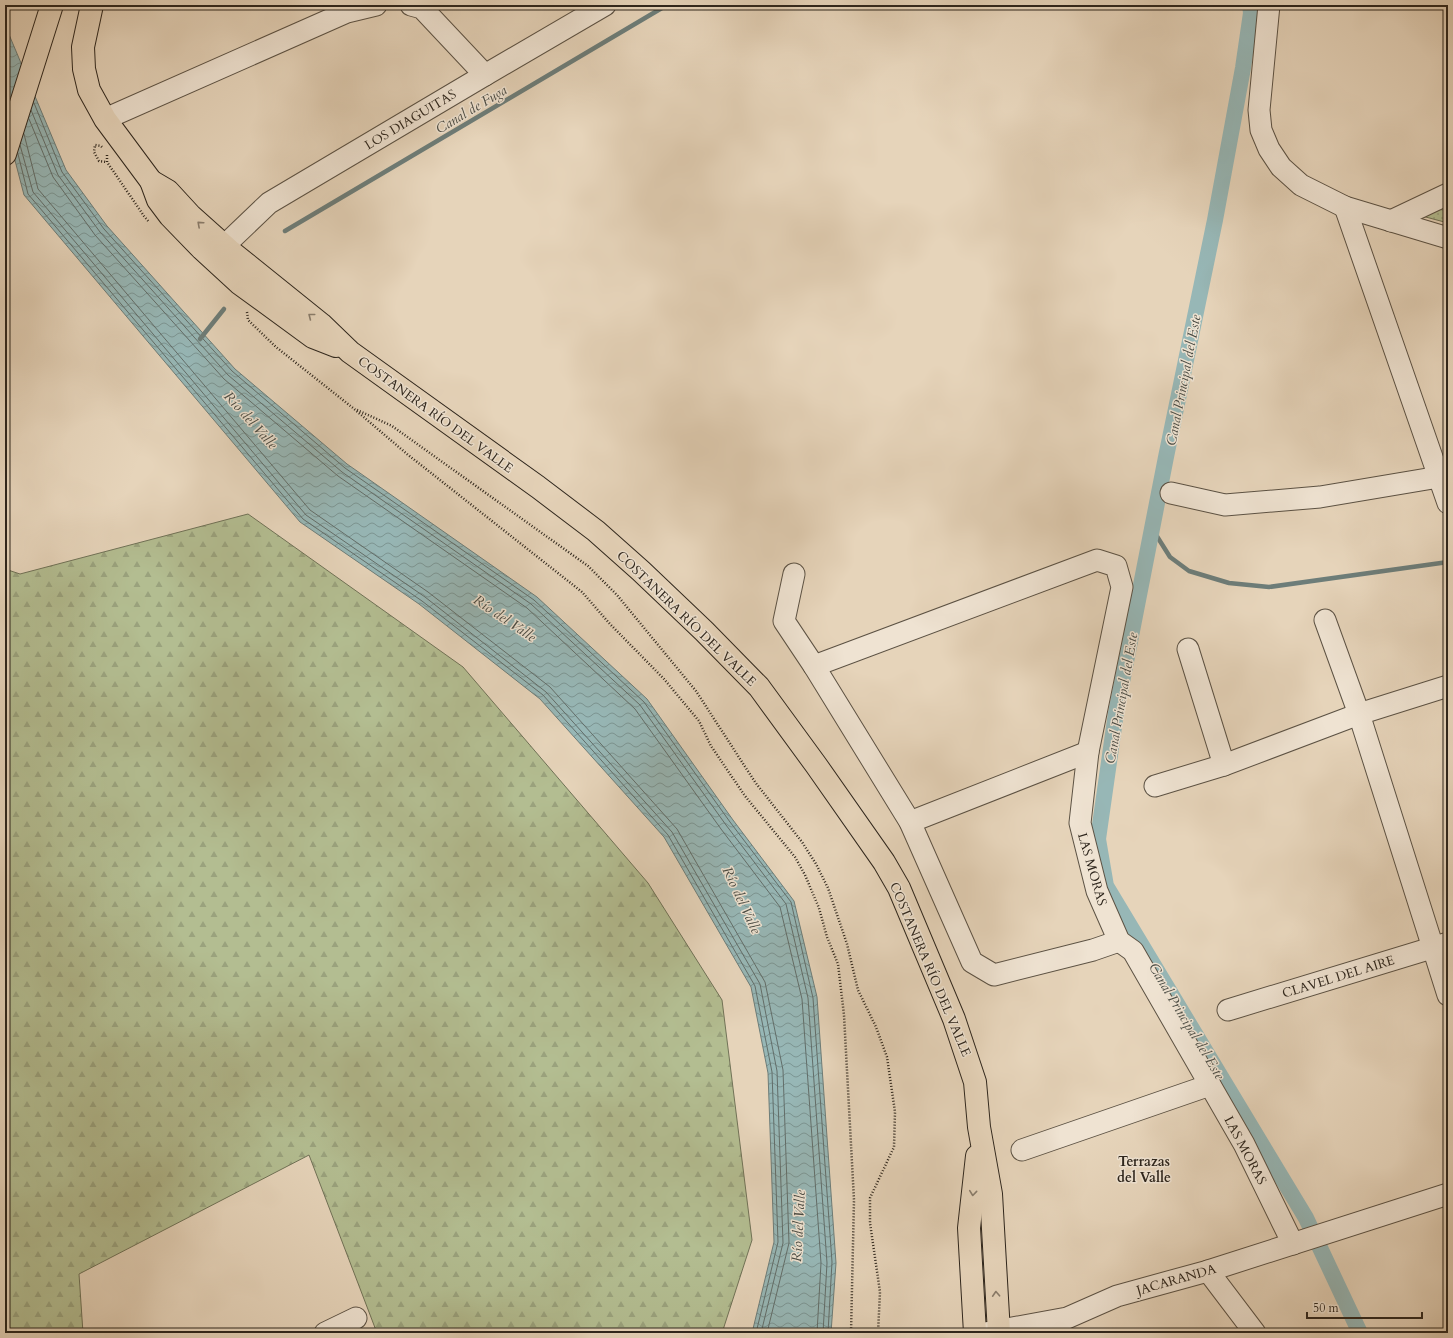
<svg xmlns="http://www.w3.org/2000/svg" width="1453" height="1338" viewBox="0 0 1453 1338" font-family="Cardo,serif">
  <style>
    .forest { fill: url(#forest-firs); stroke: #707257 }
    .park { fill: url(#park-dots); stroke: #707257 }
    .water { fill: url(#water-waves); stroke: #6d7d79 }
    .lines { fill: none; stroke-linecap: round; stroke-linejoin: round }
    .shore { stroke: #626e6a; stroke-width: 1 }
    .stream { stroke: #6d7d79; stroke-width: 4.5 }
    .canal { stroke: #97b7b6; stroke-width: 16 }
    .minor-casing { stroke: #5c5244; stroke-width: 23 }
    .major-casing { stroke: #2e261d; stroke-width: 24 }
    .path { stroke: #2e261d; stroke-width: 2.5; stroke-dasharray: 1 2; stroke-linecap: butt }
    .minor { stroke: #efe3d2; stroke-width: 21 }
    .major { stroke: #e6d4ba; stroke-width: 22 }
    .oneway { stroke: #8a7d6c }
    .labels { text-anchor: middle; stroke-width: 3; stroke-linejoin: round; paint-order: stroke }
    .street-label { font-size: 13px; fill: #2e261d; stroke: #efe3d2 }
    .water-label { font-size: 14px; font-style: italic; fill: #484a43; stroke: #efe3d2 }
    .neighbourhood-label { font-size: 14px; font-weight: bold; fill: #2e261d; stroke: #efe3d2 }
  </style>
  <defs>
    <pattern id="forest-firs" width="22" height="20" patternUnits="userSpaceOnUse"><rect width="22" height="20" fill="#b3bd91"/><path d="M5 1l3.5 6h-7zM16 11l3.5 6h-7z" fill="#9aa27d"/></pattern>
    <pattern id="park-dots" width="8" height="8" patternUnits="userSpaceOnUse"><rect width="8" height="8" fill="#b3bd91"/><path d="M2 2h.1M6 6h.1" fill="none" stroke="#9aa27d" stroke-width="1.8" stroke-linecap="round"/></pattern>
    <pattern id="water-waves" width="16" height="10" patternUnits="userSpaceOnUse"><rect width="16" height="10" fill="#97b7b6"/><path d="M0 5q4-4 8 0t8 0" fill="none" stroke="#7c9593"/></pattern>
  </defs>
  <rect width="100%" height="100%" fill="#e6d4ba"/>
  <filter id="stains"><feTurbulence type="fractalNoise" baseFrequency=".005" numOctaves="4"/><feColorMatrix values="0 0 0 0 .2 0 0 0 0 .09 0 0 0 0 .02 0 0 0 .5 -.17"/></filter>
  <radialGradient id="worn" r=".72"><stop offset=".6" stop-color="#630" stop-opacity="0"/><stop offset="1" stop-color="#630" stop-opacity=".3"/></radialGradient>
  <polygon class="forest" points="248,514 463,667 648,883 722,1000 752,1240 722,1333 377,1333 309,1155 79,1274 83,1333 5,1333 5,569 20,574"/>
  <polygon class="park" points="1448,204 1448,223 1422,216"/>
  <polygon class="water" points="5,25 66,170 107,226 235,369 347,464 537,597 647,699 733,820 794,901 817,997 836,1263 831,1333 752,1333 774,1242 768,1073 751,987 664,837 540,699 419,604 300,522 24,195 5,122"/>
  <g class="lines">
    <g class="shore">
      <polyline points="34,103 62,172 104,229 232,371 345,468 534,600 644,702 730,822 791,902 813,998 832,1262 828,1333"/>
      <polyline points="31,110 58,175 100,232 228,375 342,472 531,604 640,705 726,825 786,904 808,998 827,1263 823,1333"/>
      <polyline points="29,119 53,177 95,235 224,379 338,476 527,608 635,709 721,829 780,907 802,999 821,1263 817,1333"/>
      <polyline points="24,134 38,189 310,510 428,592 550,687 677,829 765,982 783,1070 789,1243 767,1333"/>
      <polyline points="20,145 33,192 306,515 425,597 546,692 672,832 760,984 777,1071 783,1243 761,1333"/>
      <polyline points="18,154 28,194 303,519 422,601 543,695 668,835 755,986 772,1072 778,1242 756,1333"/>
    </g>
    <g class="stream">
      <polyline points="285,231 667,5"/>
      <polyline points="200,339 224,309"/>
      <polyline points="1153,530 1170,557 1189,571 1229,583 1269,587 1448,562"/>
    </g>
    <polyline class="canal" points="1250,5 1251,13 1243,68 1215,220 1166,457 1116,713 1098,839 1106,886 1306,1218 1360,1333"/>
    <g class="minor-casing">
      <g id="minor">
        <polyline points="411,5 422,8 485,75"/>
        <polyline points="1269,5 1259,110 1261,130 1269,149 1281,167 1301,185 1345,207 1448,238"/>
        <polyline points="105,119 347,12 376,5"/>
        <polyline points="1345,207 1448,503"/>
        <polyline points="1391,221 1448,194"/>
        <polyline points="224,246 269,203 485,75 605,5"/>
        <polyline points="1171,493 1225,505 1320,497 1439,477"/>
        <polyline points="794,574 784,621 814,666 910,822 972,962 994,975 1093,950 1119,941"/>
        <polyline points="1325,620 1359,714 1448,995"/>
        <polyline points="1188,649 1224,765"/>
        <polyline points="814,666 1097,560 1116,566 1122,587 1088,752 1080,823 1097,891 1119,941 1133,951 1244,1144 1293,1244"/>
        <polyline points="1155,786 1224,765 1359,714 1448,686"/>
        <polyline points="910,822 1088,752"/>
        <polyline points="1228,1010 1448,943"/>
        <polyline points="1022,1150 1210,1085"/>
        <polyline points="1208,1271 1255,1333"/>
        <polyline points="325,1333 356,1318"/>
        <polyline points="985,1333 1067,1318 1117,1296 1208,1271 1448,1194"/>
      </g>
    </g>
    <g class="major-casing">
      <g id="major">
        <polyline points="92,5 83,47 84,69 89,90 105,119 151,181 158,200 170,216 202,249 239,283 313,337 336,346"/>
        <polyline points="5,154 52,5"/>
        <polyline points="151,181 168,191 191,216 229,250 321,324 350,352 538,487 596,531 641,571 704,631 759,687 816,765 884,862 899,888 954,1019 975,1082 979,1127 991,1194 999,1333"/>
        <polyline points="975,1333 969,1228 977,1156"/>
      </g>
    </g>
    <g class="path">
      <polyline points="102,147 101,146 95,145 94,152 99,161 107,162"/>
      <polyline points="107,155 107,162 144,216 149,222"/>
      <polyline points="247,312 248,320 276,347 353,408 407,454 582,592 610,624 664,679 699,721 711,746 745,796 795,857 805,875 819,908 827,937 838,964 844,1015 854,1200 851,1333"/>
      <polyline points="357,410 392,426 588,566 617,595 696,691 755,782 802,842 816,864 828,888 847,944 858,990 876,1027 887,1057 895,1112 894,1147 870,1198 870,1223 880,1292 878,1333"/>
    </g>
    <use href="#minor" class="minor"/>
    <use href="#major" class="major"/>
  </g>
  <defs><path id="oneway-chevron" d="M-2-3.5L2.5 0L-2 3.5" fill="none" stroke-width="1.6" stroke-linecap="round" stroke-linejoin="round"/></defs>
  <g class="oneway">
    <use href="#oneway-chevron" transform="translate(200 224) rotate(-138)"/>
    <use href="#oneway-chevron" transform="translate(311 316) rotate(-142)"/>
    <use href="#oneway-chevron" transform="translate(973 1193) rotate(96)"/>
    <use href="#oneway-chevron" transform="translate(996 1294) rotate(-93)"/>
  </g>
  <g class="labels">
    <g class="street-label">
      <text transform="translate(410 119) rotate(-31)" y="5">LOS DIAGUITAS</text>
      <text transform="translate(436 414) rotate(36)" y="5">COSTANERA RÍO DEL VALLE</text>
      <text transform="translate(687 618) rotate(44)" y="5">COSTANERA RÍO DEL VALLE</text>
      <text transform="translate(1093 869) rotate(74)" y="5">LAS MORAS</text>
      <text transform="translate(931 969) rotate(67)" y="5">COSTANERA RÍO DEL VALLE</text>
      <text transform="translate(1338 976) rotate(-17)" y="5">CLAVEL DEL AIRE</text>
      <text transform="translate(1246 1150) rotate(62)" y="5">LAS MORAS</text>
      <text transform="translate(1176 1279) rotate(-16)" y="5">JACARANDA</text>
    </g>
    <g class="water-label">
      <text transform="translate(471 109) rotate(-31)" y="5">Canal de Fuga</text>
      <text transform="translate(1183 380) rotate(-79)" y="5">Canal Principal del Este</text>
      <text transform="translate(251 420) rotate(48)" y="5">Río del Valle</text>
      <text transform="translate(505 618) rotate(34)" y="5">Río del Valle</text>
      <text transform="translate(1121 698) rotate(-80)" y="5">Canal Principal del Este</text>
      <text transform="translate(742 900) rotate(65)" y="5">Río del Valle</text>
      <text transform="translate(1187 1021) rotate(59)" y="5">Canal Principal del Este</text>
      <text transform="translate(798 1226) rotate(-87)" y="5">Río del Valle</text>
    </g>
    <g class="neighbourhood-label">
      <text x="1144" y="1166">Terrazas<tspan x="1144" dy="16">del Valle</tspan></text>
    </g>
  </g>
  <rect width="1453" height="1338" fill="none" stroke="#e6d4ba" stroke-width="20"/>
  <rect x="6" y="6" width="1441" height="1326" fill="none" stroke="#2e261d" stroke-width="2"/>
  <rect x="10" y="10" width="1433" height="1318" fill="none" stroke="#2e261d"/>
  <path d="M1307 1312v6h115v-6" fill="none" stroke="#2e261d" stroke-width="2"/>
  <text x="1313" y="1312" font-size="12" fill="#2e261d" stroke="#efe3d2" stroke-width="3" paint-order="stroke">50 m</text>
  <rect width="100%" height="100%" filter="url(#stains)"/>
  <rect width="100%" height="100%" fill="url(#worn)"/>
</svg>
